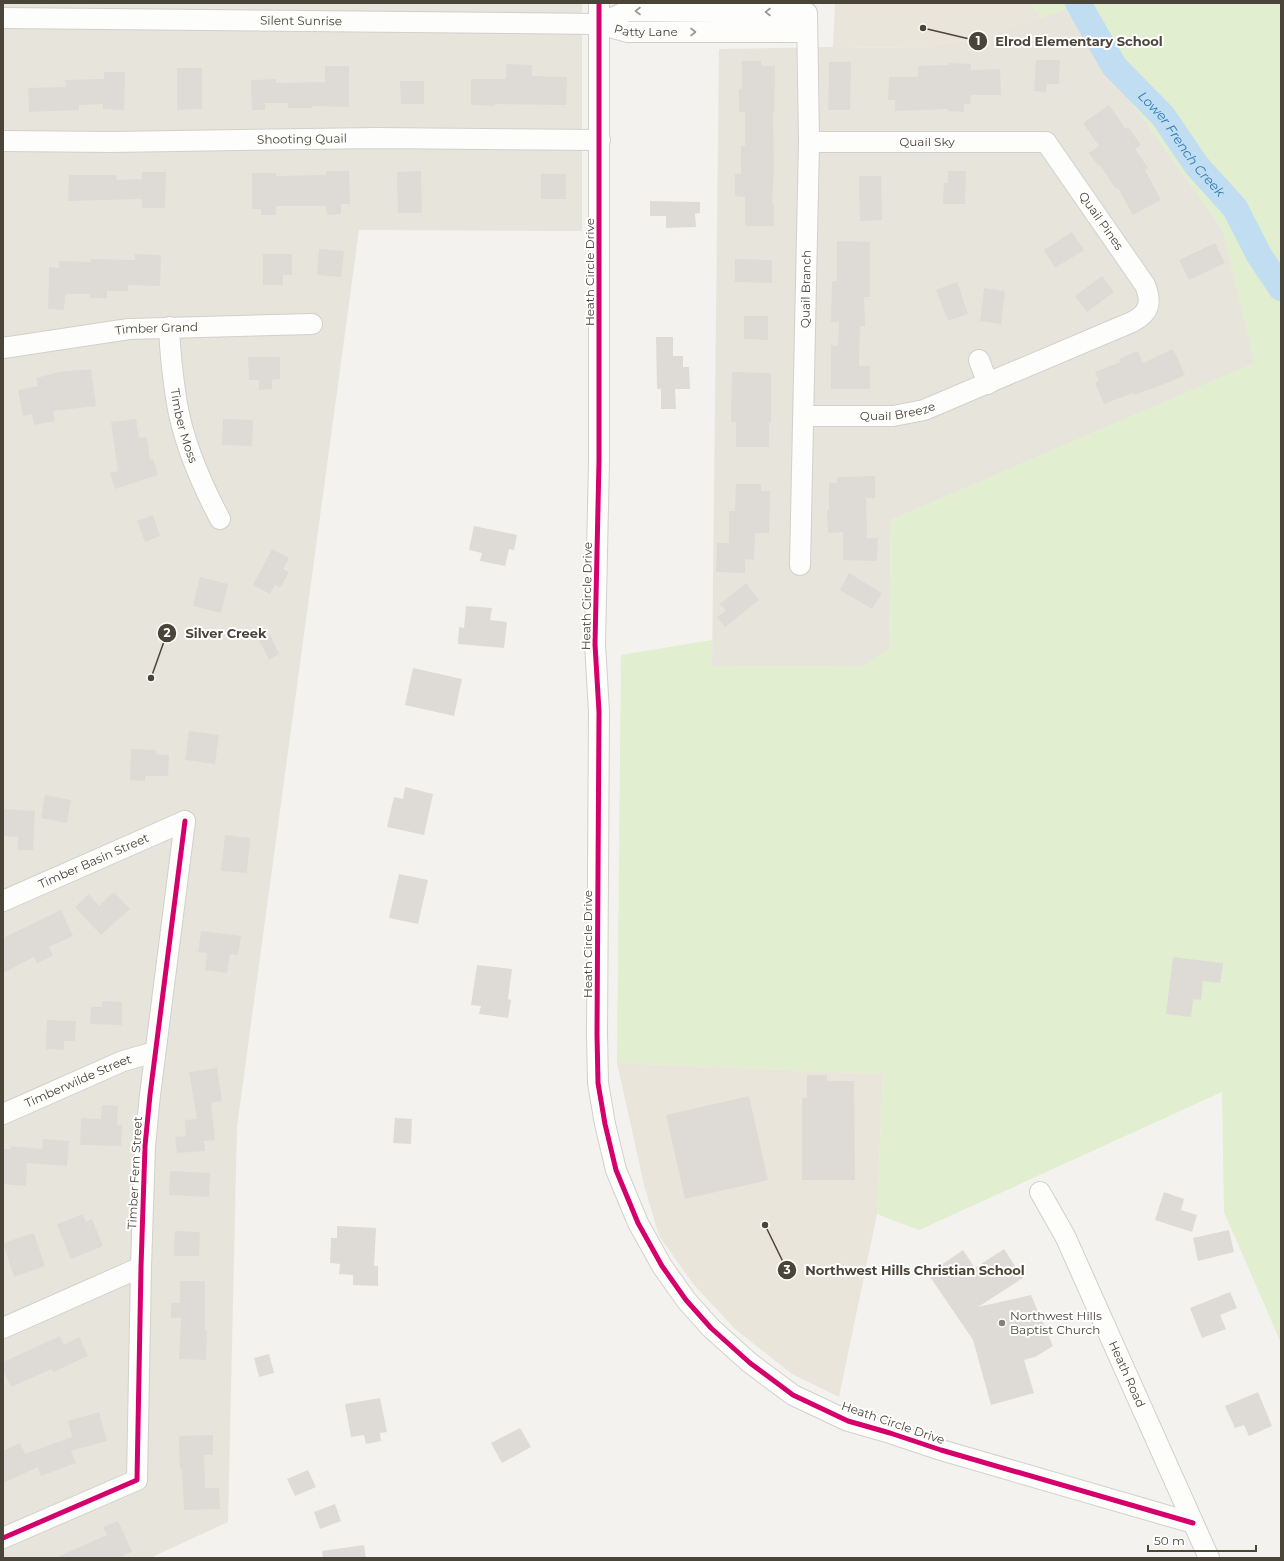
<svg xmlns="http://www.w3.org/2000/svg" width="1284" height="1561" viewBox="0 0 1284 1561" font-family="Montserrat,sans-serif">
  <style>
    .residential { fill: #e7e4dc }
    .education { fill: #eae5da }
    .green { fill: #e1eecf }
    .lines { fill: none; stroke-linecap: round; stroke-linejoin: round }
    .river { stroke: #c0ddf1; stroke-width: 26 }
    .building { fill: #dedbd6 }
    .minor-casing { stroke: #d2d0cb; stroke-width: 22 }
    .minor { stroke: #fdfdfc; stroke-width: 20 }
    .cycleway-casing { stroke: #fff; stroke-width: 8 }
    .cycleway { stroke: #d6006c; stroke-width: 5 }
    .oneway { stroke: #9b9791 }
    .poi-dot { fill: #868178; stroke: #fff; stroke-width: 1.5 }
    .labels { text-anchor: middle; stroke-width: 4; stroke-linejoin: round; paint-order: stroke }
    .street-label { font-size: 12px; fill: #4b4439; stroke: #fff }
    .poi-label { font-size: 12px; fill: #4b4439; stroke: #fff; text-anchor: start }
    .water-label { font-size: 13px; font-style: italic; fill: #2e7ab2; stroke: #fff }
    .leader { fill: none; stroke: #4b4439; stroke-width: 1.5 }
    .callout-dot { fill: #4b4439; stroke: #fff; stroke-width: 1.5 }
    .mark-label { font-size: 12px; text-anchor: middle; font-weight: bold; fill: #fff }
    .callout-label { font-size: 13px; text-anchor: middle; font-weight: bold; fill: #4b4439; stroke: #fff; stroke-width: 4; stroke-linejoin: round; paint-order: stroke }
  </style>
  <rect width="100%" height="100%" fill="#f4f2ee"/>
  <g class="residential">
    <polygon points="3,3 582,3 582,231 359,230 237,1127 228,1522 150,1558 3,1558"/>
    <polygon points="1065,9 1222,229 1271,356 891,520 889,649 862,667 712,666 719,49 833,47 917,48 983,37"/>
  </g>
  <g class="education">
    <polygon points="835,3 1032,3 1041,18 983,37 917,48 833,47"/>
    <polygon points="617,1063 883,1074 877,1214 839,1397 792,1374 735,1329 694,1285 659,1236 644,1185"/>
  </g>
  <polygon class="green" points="1032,3 1281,3 1281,1343 1224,1212 1222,1092 919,1230 877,1214 883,1074 617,1063 621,655 712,640 712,666 862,667 889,649 891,520 1254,363 1222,229 1065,9 1041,18"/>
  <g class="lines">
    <path class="river" id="s1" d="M1078,3L1114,66L1163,116L1197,166L1235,208L1259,255L1281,288"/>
  </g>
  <g class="building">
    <polygon points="1036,60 1060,60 1059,84 1047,84 1046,92 1034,91"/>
    <polygon points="742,61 761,61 761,66 775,66 774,112 773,112 774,169 772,204 774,204 774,226 745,226 745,197 735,196 735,174 741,174 741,146 745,146 745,112 739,112 739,89 742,89"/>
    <polygon points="829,62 851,62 850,110 828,110"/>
    <polygon points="949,63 971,64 971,70 1000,69 1001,95 971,95 970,104 964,104 964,112 948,111 948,109 895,111 895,100 888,100 889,77 918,77 918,66 949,65"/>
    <polygon points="506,64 532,65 532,76 567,77 566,105 495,104 495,106 471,105 471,79 506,79"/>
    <polygon points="325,66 349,66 349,107 312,106 312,108 288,108 288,103 265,103 265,110 252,110 251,80 276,79 276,83 325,82"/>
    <polygon points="177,68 202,68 202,109 177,110"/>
    <polygon points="104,72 125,72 124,110 103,109 103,104 79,105 79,110 29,112 28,88 66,87 65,80 104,79"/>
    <polygon points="400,81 424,81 424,104 401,104"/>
    <polygon points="1109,105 1125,128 1128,127 1141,145 1135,149 1148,168 1145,170 1161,200 1133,215 1118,188 1116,189 1099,164 1098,166 1089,153 1099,146 1083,123"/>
    <polygon points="326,171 349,171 350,204 341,204 341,214 327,215 326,206 276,206 276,215 261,215 261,209 252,209 252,173 276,173 276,176 326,175"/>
    <polygon points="421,171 422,213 398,213 397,172"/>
    <polygon points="948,171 966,171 965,204 943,204 944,183 948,183"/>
    <polygon points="142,172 166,172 165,208 142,208 142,199 68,201 69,175 116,175 117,180 142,179"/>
    <rect x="541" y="174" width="25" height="25"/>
    <polygon points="859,176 881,176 882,220 860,221"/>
    <polygon points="650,201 700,202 700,213 695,214 696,227 666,228 666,216 650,216"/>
    <polygon points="1072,232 1084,250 1055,268 1044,250"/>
    <polygon points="837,241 870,242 870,297 864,297 865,326 860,326 859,366 870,366 870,389 831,389 831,345 838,346 839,322 831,322 832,281 837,281"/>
    <polygon points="1215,243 1225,263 1189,280 1179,260"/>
    <polygon points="319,249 344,251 341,277 317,275"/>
    <polygon points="135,254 161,255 160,286 128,285 128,291 107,291 107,298 90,298 90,294 65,294 64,310 48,309 49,267 59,268 59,261 91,262 91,259 135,260"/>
    <polygon points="263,254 292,254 292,275 283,275 283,285 263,285"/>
    <polygon points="735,259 772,260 772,283 735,282"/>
    <polygon points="1102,276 1114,292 1087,312 1075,296"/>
    <polygon points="957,282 968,314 948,321 936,290"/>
    <polygon points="984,288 1005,291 1001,324 980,321"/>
    <polygon points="744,316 768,316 768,340 744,339"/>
    <polygon points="656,337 673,337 673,356 683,356 683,367 689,367 690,389 675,389 676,409 661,409 661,389 657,389"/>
    <polygon points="1173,349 1185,375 1167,383 1134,395 1133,393 1104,404 1095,383 1099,381 1095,372 1120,362 1119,359 1138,351 1143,363"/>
    <polygon points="248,357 280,357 280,379 272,380 272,389 259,390 259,380 249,380"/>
    <polygon points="91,369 96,406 53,411 55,421 34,425 32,414 23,416 18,390 38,386 36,378 59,372"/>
    <polygon points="732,372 771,373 771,423 769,423 769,447 736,447 736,422 731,422"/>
    <polygon points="136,419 139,438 147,437 150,460 153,459 158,475 115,489 110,473 118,471 111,422"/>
    <polygon points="223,419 253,420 252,446 222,445"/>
    <polygon points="875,476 875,498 866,498 867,538 878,538 877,561 843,560 843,532 828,533 827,510 829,510 829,483 837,483 837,477"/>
    <polygon points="736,484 761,484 761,491 770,491 769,533 755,533 754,560 745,559 745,573 716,572 717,543 729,543 729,511 735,511"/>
    <polygon points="153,515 160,536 145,542 137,521"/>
    <polygon points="474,526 517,535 514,550 509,549 505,566 480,561 482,553 469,550"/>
    <polygon points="272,549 289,558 283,569 289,572 280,588 275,585 270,594 253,585"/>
    <polygon points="849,573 882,593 872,609 840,590"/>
    <polygon points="200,577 228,584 221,613 193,606"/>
    <polygon points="746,583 759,600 725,627 717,617 726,611 720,604"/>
    <polygon points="466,606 492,608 490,620 507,622 504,648 458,644 459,627 464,628"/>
    <polygon points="270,635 279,654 269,660 259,640"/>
    <polygon points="413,668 462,679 454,716 405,705"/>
    <polygon points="189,731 219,735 215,764 185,760"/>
    <polygon points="131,749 156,750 156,754 169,755 168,776 145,776 145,781 130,780"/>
    <polygon points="405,787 433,794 424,835 387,827 394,797 403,799"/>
    <polygon points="45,795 71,800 67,823 41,818"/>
    <polygon points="3,809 35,811 33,850 17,850 18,837 3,836"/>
    <polygon points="225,835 250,838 247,873 221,871"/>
    <polygon points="399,874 428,880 418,924 389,918"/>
    <polygon points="114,892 130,909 101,935 75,907 89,894 99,906"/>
    <polygon points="61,910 73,936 49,947 53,956 37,963 34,957 3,973 3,938"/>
    <polygon points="201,931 241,936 238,955 230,954 227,973 205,970 207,953 198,952"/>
    <polygon points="1173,957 1223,963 1220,983 1203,981 1201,1000 1193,999 1191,1017 1166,1014"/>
    <polygon points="477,965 512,969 508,999 511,1000 508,1018 479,1014 481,1006 471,1005"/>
    <polygon points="102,1001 122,1002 122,1025 90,1024 91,1007 102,1007"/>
    <polygon points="47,1020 76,1021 75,1041 64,1041 64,1050 46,1049"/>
    <polygon points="217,1068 222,1101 211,1103 215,1140 204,1141 205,1151 177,1153 175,1137 186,1136 185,1120 197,1119 189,1072"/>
    <polygon points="807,1075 827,1075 827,1081 854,1081 855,1180 802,1180 802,1098 807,1098"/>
    <polygon points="749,1096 768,1180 685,1199 666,1115"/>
    <polygon points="102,1105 118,1106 117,1125 122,1125 121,1146 80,1145 81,1118 101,1119"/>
    <polygon points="395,1118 412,1119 411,1144 393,1143"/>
    <polygon points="43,1139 69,1141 67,1166 27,1163 26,1186 3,1184 3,1149 11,1149 11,1146 42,1149"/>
    <polygon points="170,1171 210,1173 209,1197 169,1195"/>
    <polygon points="1164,1192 1184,1199 1181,1210 1197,1215 1192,1232 1155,1220"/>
    <polygon points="83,1214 86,1222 92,1219 103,1246 71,1259 57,1224"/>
    <polygon points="337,1226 376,1228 374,1266 378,1266 378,1286 353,1285 353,1275 339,1274 340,1264 330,1263 331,1238 337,1238"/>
    <polygon points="1229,1230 1234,1252 1198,1261 1193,1238"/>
    <polygon points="175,1231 200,1232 199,1256 174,1256"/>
    <polygon points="34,1233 45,1266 14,1277 3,1243"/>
    <polygon points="1004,1249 1023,1278 978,1307 1031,1295 1053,1346 1035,1357 1024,1360 1034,1393 991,1405 973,1340 928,1274 963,1250 975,1268"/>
    <polygon points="180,1281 205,1281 205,1330 207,1330 206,1360 179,1359 181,1318 171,1318 171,1303 180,1303"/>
    <polygon points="1230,1292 1237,1308 1220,1315 1226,1329 1202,1338 1190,1308"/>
    <polygon points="60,1336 64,1345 79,1337 88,1356 53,1372 52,1369 11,1387 3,1370 3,1362"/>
    <polygon points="269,1354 274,1373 259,1377 254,1358"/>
    <polygon points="1258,1392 1272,1426 1249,1436 1244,1425 1235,1428 1225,1406"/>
    <polygon points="380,1398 387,1432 380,1433 381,1441 366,1444 364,1435 351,1437 345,1404"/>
    <polygon points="99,1412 107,1441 71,1451 76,1463 41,1476 38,1467 3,1483 3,1451 20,1443 25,1454 72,1437 68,1421"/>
    <polygon points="520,1428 531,1447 502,1463 491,1443"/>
    <polygon points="213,1435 213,1455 204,1455 205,1488 219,1488 220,1509 184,1510 182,1469 180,1469 179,1436"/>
    <polygon points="308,1470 316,1487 295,1496 287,1479"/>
    <polygon points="335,1504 341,1521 320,1529 314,1512"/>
    <polygon points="118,1521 132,1552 118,1558 55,1558 107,1535 103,1527"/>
    <polygon points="364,1545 366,1558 323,1558 322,1551"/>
  </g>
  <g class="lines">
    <g class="minor-casing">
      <g id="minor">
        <polyline points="599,3 599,461 595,644 599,712 597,1034 598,1083 605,1124 616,1170 638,1223 662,1266 686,1300 711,1328 750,1363 793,1395 848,1421 890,1433 941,1450 1193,1523"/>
        <path id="s2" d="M3,18L599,24L627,32H807"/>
        <polyline points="599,24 627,11 807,13 809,142 800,565"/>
        <path id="s3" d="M3,141L112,142L376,138L600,140"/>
        <path id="s4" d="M169,327C170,353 173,379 177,404C184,444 201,483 220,519"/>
        <path id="s5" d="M3,348L129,329L312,324"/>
        <polyline points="979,360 988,384"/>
        <path id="s6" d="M804,416H893L924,410L1132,322C1150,313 1152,302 1145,285L1046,142H809"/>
        <path id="s7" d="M3,901L185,821"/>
        <path id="s8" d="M3,1114L123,1061L155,1052"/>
        <path id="s9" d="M1040,1192L1065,1236L1209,1558"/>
        <polyline points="3,1328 141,1267"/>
        <polyline points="3,1538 137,1480 141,1267 145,1146 150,1095 185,821"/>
      </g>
    </g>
    <use href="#minor" class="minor"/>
    <g class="cycleway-casing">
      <g id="cycleway">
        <polyline points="599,3 599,461 595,644 599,712 597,1034 598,1083 605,1124 616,1170 638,1223 662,1266 686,1300 711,1328 750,1363 793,1395 848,1421 890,1433 941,1450 1193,1523"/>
        <polyline points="3,1538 137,1480 141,1267 145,1146 150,1095 185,821"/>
      </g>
    </g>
    <use href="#cycleway" class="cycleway"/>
  </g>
  <defs><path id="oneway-chevron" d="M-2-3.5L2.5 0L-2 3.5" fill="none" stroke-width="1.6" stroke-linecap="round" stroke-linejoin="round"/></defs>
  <g class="oneway">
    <use href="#oneway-chevron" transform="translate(638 11) rotate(-180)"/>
    <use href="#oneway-chevron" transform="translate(768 12) rotate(-180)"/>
    <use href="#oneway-chevron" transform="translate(693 32)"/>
  </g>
  <circle class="poi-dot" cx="1002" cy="1323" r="4"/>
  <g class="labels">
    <g class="street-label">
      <text dy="4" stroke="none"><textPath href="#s2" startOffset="298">Silent Sunrise</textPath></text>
      <text dy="4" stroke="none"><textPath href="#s2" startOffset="644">Patty Lane</textPath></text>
      <text dy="4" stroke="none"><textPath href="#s3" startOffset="299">Shooting Quail</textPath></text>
      <text x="927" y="146">Quail Sky</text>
      <text transform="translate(1101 221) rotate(55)" y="4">Quail Pines</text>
      <text transform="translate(590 272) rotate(-90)" y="4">Heath Circle Drive</text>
      <text transform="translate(806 289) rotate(-89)" y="4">Quail Branch</text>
      <text dy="4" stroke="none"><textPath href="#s5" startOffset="155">Timber Grand</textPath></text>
      <text dy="4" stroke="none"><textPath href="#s6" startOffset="94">Quail Breeze</textPath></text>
      <text dy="4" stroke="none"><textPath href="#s4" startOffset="100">Timber Moss</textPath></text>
      <text transform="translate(587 596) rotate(-89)" y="4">Heath Circle Drive</text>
      <text dy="4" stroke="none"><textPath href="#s7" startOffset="99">Timber Basin Street</textPath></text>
      <text transform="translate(588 944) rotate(-90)" y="4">Heath Circle Drive</text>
      <text dy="4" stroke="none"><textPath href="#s8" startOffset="82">Timberwilde Street</textPath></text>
      <text transform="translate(135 1173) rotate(-87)" y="4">Timber Fern Street</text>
      <text dy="4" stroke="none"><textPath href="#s9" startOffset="202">Heath Road</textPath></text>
      <text transform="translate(893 1423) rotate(19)" y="4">Heath Circle Drive</text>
    </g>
    <g class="poi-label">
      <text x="1010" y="1320">Northwest Hills<tspan x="1010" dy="14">Baptist Church</tspan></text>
    </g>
    <g class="water-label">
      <text dy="5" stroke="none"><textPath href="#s1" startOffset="176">Lower French Creek</textPath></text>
    </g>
  </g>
  <path class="leader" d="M923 28L978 41M151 678L167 633M765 1225L787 1270"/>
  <g class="callout-dot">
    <circle cx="923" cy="28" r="4"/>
    <circle cx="151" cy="678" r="4"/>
    <circle cx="765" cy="1225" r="4"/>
    <circle cx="978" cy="41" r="10"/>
    <circle cx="167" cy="633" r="10"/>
    <circle cx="787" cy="1270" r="10"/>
  </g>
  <g class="mark-label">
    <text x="978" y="45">1</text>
    <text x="167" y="637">2</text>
    <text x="787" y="1274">3</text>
  </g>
  <g class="callout-label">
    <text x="1079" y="46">Elrod Elementary School</text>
    <text x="226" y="638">Silver Creek</text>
    <text x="915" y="1275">Northwest Hills Christian School</text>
  </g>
  <rect width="1284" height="1561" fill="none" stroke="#4b4439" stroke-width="8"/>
  <path d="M1148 1545v6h108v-6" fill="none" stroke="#4b4439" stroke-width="2"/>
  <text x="1154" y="1545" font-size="12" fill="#4b4439" stroke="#ffffff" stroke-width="3" paint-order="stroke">50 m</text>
</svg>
